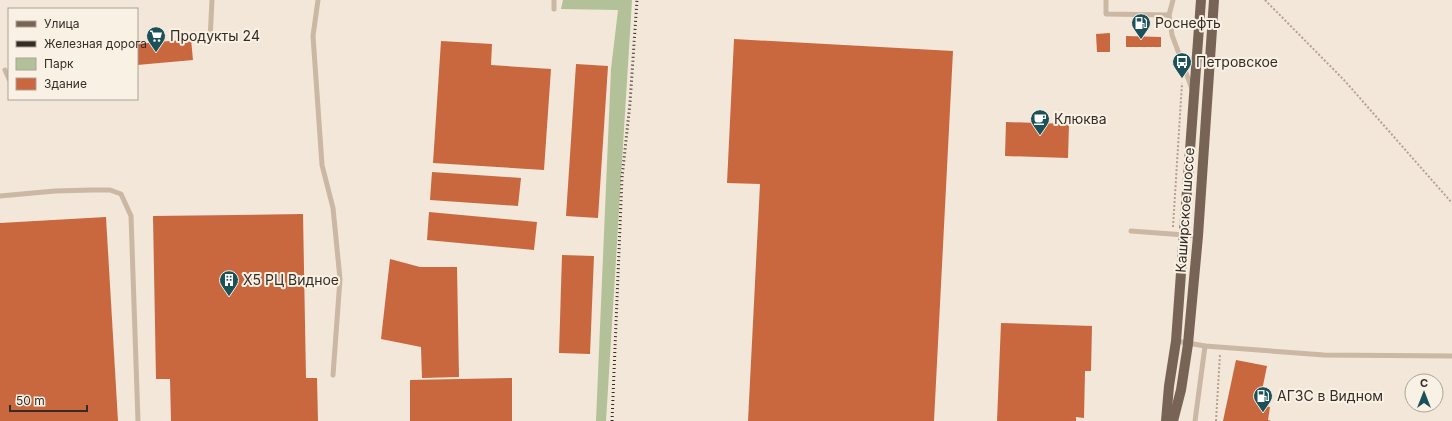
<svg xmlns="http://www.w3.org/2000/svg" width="1452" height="421" viewBox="0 0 1452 421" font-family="Inter,sans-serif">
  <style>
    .green { fill: #b2c198 }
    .building { fill: #c9673f }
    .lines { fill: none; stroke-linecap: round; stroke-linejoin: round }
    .path { stroke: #b6a18f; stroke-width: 2; stroke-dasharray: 2 2; stroke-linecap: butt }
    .service { stroke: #cab7a4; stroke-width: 5 }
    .primary { stroke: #786357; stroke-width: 10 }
    .rail { stroke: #352c26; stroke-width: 3; stroke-dasharray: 1 3; stroke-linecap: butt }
    .labels { text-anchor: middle; stroke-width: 4; stroke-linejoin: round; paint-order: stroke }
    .poi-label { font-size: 14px; fill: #352c26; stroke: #faf1e5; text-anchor: start }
    .street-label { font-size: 14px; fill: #352c26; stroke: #faf1e5 }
  </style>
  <rect width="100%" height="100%" fill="#f2e7d9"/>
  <polygon class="green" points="563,0 632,0 606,421 596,421 611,69 618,10 561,9"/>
  <g class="building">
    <polygon points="1110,33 1110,52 1097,52 1096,34"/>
    <polygon points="1126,36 1161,37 1161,47 1126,47"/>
    <polygon points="191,39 193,60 137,65 137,44"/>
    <polygon points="734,39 953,51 934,421 748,421 760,184 727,183"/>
    <polygon points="441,41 492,44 491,65 551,69 544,170 433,163"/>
    <polygon points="576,64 608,66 598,218 566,216"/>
    <polygon points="1006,122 1069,124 1068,158 1005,156"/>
    <polygon points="432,172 521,178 518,206 430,200"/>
    <polygon points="429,212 537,222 534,250 427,240"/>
    <polygon points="303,214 306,378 317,378 318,421 171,421 170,379 156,379 153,216"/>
    <polygon points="106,217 118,421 0,421 0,223"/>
    <polygon points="562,255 594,256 590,354 559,353"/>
    <polygon points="390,259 420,267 457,267 459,377 422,378 421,347 381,339"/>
    <polygon points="1001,323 1092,326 1091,371 1085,371 1084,418 1076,417 1076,421 997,421"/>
    <polygon points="1236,360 1267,366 1259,405 1270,407 1268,420 1271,421 1223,421"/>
    <polygon points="512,378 512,421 410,421 410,380"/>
  </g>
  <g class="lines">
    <g class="path">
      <polyline points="1265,0 1344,80 1452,203"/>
      <polyline points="1173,227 1182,83"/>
      <polyline points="1216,421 1220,354"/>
    </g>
    <g class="service">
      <polyline points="318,0 313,36 322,165 333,208 340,279 333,375"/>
      <polyline points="1106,0 1106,14 1169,15 1172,35 1192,89"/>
      <polyline points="554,9 554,0"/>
      <polyline points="1169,15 1173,0"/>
      <polyline points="210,40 212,0"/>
      <polyline points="5,70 9,79"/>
      <polyline points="0,196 55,191 92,190 110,190 121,194 131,216 138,421"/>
      <polyline points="1131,231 1198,236"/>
      <polyline points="1176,341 1205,346 1324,355 1452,356"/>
      <polyline points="1195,421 1205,346"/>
    </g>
    <g class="primary">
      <polyline points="1166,421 1169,386 1176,341 1201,0"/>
      <polyline points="1173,421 1181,390 1188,344 1198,236 1214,0"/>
    </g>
    <polyline class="rail" points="612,421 622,178 630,103 637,0"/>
  </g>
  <defs>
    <g id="fuel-pin" transform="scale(1)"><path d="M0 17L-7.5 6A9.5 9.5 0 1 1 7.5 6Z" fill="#1b5158" stroke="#faf1e5"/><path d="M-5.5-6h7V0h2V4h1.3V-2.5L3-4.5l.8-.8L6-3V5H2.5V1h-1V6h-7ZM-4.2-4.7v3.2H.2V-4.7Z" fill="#fff"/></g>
    <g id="supermarket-pin" transform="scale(1)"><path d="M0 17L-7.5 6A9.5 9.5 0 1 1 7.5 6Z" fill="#1b5158" stroke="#faf1e5"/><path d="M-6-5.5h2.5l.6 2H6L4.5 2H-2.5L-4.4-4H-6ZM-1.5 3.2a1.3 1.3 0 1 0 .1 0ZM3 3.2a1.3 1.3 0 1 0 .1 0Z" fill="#fff"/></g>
    <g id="bus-pin" transform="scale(1)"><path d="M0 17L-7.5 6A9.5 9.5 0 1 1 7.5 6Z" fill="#1b5158" stroke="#faf1e5"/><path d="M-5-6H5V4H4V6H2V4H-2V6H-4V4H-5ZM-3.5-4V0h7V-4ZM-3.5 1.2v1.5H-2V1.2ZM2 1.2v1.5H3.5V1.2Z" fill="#fff"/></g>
    <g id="cafe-pin" transform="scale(1)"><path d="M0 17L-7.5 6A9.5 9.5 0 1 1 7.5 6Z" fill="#1b5158" stroke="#faf1e5"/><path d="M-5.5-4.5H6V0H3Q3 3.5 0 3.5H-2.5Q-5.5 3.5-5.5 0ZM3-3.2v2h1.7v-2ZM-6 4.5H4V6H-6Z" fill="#fff"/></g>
    <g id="building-pin" transform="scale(1)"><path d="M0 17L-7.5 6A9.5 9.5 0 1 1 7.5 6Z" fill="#1b5158" stroke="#faf1e5"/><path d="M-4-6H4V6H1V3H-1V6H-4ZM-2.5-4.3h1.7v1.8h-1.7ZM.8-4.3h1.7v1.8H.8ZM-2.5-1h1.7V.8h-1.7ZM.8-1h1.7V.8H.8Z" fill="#fff"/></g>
  </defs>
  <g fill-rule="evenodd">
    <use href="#fuel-pin" x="1141" y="23"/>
    <use href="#supermarket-pin" x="156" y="36"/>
    <use href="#bus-pin" x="1182" y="62"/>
    <use href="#cafe-pin" x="1040" y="119"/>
    <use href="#building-pin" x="229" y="280"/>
    <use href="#fuel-pin" x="1263" y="396"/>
  </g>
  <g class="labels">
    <g class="poi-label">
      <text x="1155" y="28">Роснефть</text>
      <text x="170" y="41">Продукты 24</text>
      <text x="1196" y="67">Петровское</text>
      <text x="1054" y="124">Клюква</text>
      <text x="243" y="285">X5 РЦ Видное</text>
      <text x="1277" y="401">АГЗС в Видном</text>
    </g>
    <g class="street-label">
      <text transform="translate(1185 210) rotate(-86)" y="5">Каширское шоссе</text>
    </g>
  </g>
  <rect x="8" y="8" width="130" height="92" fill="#faf1e5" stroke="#aba299"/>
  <rect x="16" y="21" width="20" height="6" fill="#786357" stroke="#aba299"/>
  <text x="44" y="28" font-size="12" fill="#352c26">Улица</text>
  <rect x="16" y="41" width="20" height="6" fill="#352c26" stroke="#aba299"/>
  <text x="44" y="48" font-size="12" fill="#352c26">Железная дорога</text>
  <rect x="16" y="58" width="20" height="12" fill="#b2c198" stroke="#aba299"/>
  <text x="44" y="68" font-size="12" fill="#352c26">Парк</text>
  <rect x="16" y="78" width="20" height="12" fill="#c9673f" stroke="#aba299"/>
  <text x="44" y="88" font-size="12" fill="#352c26">Здание</text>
  <g transform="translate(1424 393)"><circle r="19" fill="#faf1e5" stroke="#aba299"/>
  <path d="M0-3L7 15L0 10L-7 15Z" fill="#1b5158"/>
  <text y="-6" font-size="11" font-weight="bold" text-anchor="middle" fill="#352c26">С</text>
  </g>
  <path d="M10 405v6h77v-6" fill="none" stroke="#352c26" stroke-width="2"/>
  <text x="16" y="405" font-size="12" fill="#352c26" stroke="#faf1e5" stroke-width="3" paint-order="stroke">50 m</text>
</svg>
